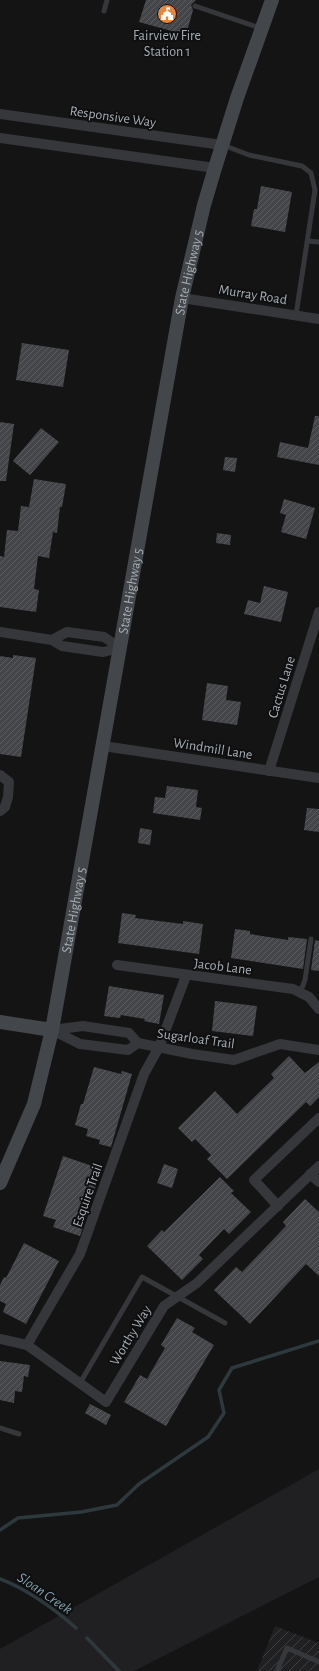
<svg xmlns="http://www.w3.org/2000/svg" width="319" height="1671" viewBox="0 0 319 1671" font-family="'Alegreya Sans',sans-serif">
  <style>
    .built { fill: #202022 }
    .industrial { fill: url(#industrial-furrows) }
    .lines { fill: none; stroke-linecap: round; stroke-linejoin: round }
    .stream { stroke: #2e393d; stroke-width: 3.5 }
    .building { fill: url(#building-hatch) }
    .lane { stroke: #35373a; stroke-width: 5 }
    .street { stroke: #35373a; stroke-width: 10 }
    .secondary { stroke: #43464a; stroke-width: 14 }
    .labels { text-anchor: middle; stroke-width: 4; stroke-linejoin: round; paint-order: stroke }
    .poi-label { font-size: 14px; fill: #a6aeb5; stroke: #0f0f10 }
    .street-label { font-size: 14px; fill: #a6aeb5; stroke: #0f0f10 }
    .water-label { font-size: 15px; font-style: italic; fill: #7fa2ae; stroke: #0f0f10 }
  </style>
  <defs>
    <pattern id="industrial-furrows" width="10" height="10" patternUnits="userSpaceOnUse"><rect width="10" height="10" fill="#202022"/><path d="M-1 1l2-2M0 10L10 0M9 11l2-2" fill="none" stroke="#3d3e40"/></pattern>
    <pattern id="building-hatch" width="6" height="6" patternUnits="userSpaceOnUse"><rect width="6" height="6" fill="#434548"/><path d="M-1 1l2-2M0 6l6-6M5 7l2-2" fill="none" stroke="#5b5d60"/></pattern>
  </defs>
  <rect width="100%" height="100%" fill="#141415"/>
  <polygon class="built" points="319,1469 319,1577 134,1671 0,1671 0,1649"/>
  <polygon class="industrial" points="275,1626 319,1643 319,1671 257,1671"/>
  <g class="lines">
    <g class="stream">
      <polyline points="0,1530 18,1518 81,1512 117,1505 139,1484 208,1437 224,1413 219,1390 232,1368 319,1341"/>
      <path d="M0,1579C29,1590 53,1608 76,1628"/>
      <polyline points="87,1638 119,1671"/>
    </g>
  </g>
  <g class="building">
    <polygon points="146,0 196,0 191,5 193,10 186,35 139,22"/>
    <polygon points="261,186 292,192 285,232 251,226 254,209 257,209"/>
    <polygon points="22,343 69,350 63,387 16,380"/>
    <polygon points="315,416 319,416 319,465 277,457 280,442 308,448"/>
    <polygon points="0,422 14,424 6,481 0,481"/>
    <polygon points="41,428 59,442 30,475 13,461"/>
    <polygon points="225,457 237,458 235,472 223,470"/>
    <polygon points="34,479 66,484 62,507 60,507 57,533 53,532 49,558 38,556 34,589 39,590 36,612 0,607 0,556 4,557 7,530 18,531 21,506 29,507"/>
    <polygon points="284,499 315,508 306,539 281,532 286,515 280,513"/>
    <polygon points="217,533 231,535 230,545 216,543"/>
    <polygon points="264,586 288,592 281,622 244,614 248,600 260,603"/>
    <polygon points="13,655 36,658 21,757 0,754 0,656 13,658"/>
    <polygon points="207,683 228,686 226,700 241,702 237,725 202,720"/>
    <polygon points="167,786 198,790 196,807 202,808 200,820 153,813 155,797 165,798"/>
    <polygon points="307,808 319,809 319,832 304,830"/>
    <polygon points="140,828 152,830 150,845 138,843"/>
    <polygon points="122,913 136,915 135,918 183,924 183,921 203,924 199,954 118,943"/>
    <polygon points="235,929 250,931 250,934 288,940 288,937 307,939 303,969 231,958"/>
    <polygon points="315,940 319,941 319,971 311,970"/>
    <polygon points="109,986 164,995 159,1024 144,1021 145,1019 121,1015 120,1018 104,1016"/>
    <polygon points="215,1001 257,1006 253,1036 212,1031"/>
    <polygon points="289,1056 305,1073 319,1062 319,1097 310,1106 306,1102 227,1179 207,1159 211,1155 195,1139 192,1142 178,1128 215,1091 237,1114 274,1078 271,1074"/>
    <polygon points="94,1067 121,1074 122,1071 132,1074 111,1147 99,1144 100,1140 86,1136 88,1129 75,1125 81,1104 83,1104"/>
    <polygon points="63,1156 101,1169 80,1236 53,1227 56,1220 43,1216"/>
    <polygon points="164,1164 178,1169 172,1188 157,1183"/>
    <polygon points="220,1177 234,1191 231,1193 251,1212 229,1234 224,1229 199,1255 203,1259 182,1280 147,1246 162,1230 164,1232"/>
    <polygon points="305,1199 319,1212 319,1276 306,1264 250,1324 214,1290 236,1267 242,1272 286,1226 283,1222"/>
    <polygon points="24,1243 59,1261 26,1324 3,1312 6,1304 0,1301 0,1285 4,1277 6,1278"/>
    <polygon points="177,1318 195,1328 192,1332 214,1345 166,1426 124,1402 140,1375 147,1379 165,1348 161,1345"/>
    <polygon points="0,1361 30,1365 28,1377 24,1376 22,1392 15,1391 14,1403 0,1400"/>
    <polygon points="90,1404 111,1415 106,1425 85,1413"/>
  </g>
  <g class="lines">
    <g class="lane">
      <polyline points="195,6 260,28"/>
      <polyline points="104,11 107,0"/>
      <polyline points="223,145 249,155 302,166 311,173 315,190 296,315"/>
      <polyline points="308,241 319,242"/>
      <polyline points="300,993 305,980 311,939"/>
      <polyline points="80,1383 142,1277 225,1323"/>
      <polyline points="0,1428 19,1434"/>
      <polyline points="277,1671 287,1648 319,1662"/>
    </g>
    <g class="street">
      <polyline points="0,114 222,145"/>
      <polyline points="0,138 215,168"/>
      <polyline points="182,298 319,319"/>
      <polyline points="0,632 52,640 62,646 103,652 120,648"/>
      <polyline points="52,640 67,632 104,637 120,648"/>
      <polyline points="103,746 319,778"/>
      <polyline points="269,771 319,612"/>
      <polyline points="0,775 9,782 8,797 5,807 0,811"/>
      <polyline points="117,965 293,989 309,997 319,1009"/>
      <polyline points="52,1030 83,1026 129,1033 138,1043 192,1054 234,1060 280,1044 319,1050"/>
      <polyline points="52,1030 80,1044 128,1050 138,1043"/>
      <polyline points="310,1174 319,1182"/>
      <polyline points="278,1206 254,1180 319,1118"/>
      <polyline points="0,1339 27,1345 106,1402 164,1306 197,1283 319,1166"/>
      <polyline points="27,1345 80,1254 144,1074 159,1047 186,976"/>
    </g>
    <g class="secondary">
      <polyline points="0,1022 52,1030"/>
      <path id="s1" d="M0,1183L34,1104L52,1030L182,298L204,205L215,168L237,98L272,0"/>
    </g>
  </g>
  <defs>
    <g id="civic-disc" transform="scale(1)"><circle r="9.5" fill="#e7863a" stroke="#0f0f10"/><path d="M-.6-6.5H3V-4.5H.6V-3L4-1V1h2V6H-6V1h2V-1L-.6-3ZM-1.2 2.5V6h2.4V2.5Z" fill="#fff"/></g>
  </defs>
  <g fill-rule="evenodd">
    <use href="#civic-disc" x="167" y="14"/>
  </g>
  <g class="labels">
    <g class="poi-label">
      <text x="167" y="40">Fairview Fire<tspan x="167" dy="16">Station 1</tspan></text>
    </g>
    <g class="street-label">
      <text transform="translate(113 116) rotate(8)" y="5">Responsive Way</text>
      <text dy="5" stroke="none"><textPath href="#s1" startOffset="932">State Highway 5</textPath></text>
      <text transform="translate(253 294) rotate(9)" y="5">Murray Road</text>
      <text dy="5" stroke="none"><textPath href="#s1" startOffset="608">State Highway 5</textPath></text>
      <text transform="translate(281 687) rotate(-73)" y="5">Cactus Lane</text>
      <text transform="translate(213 748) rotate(9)" y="5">Windmill Lane</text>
      <text dy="5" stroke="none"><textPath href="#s1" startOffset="284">State Highway 5</textPath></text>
      <text transform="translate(223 966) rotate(7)" y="5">Jacob Lane</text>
      <text transform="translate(196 1038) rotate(8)" y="5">Sugarloaf Trail</text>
      <text transform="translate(87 1195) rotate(-71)" y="5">Esquire Trail</text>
      <text transform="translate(130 1335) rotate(-59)" y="5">Worthy Way</text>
    </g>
    <g class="water-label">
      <text transform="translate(45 1593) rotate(34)" y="5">Sloan Creek</text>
    </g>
  </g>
</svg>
